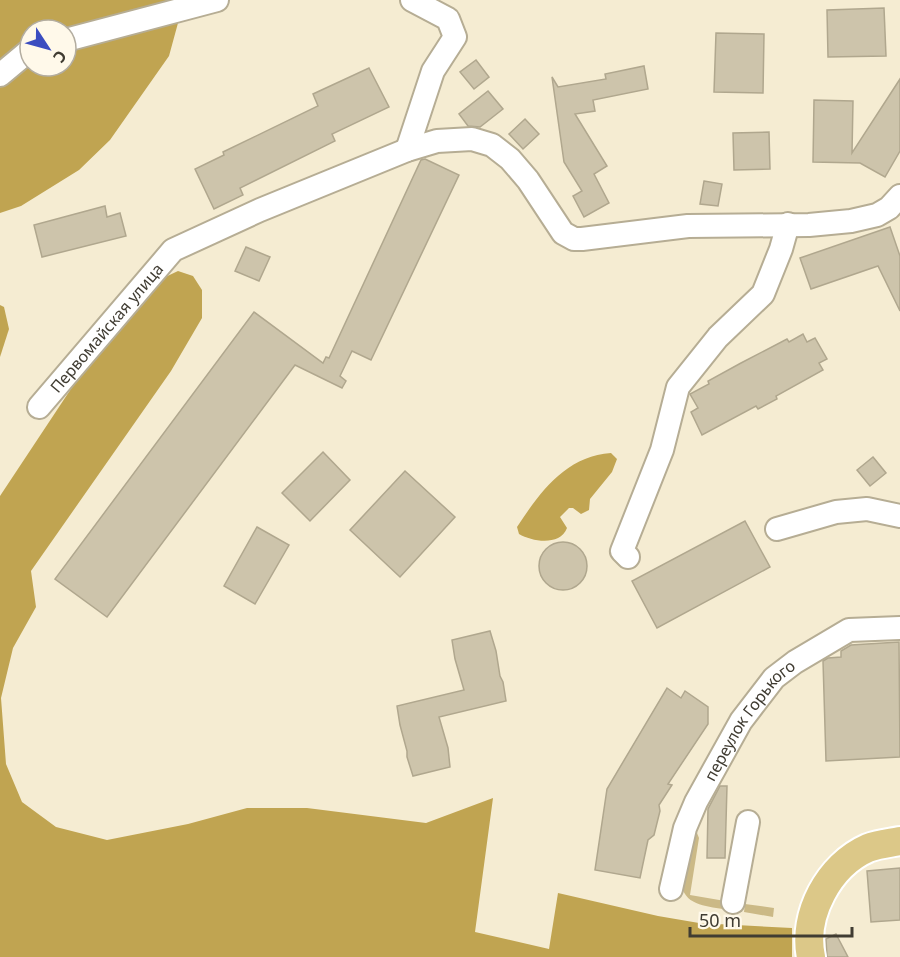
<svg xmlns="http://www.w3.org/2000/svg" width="900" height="957" viewBox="0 0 900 957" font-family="'Noto Sans',sans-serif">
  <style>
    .green { fill: #cbb986 }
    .forest { fill: #c0a451; fill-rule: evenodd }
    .water { fill: #c1a552 }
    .building { fill: #cdc4ab; stroke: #b0a78e; stroke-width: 1.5 }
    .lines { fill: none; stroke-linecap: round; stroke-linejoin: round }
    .minor-casing { stroke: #b6ad94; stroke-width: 26 }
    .major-casing { stroke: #fff; stroke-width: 32 }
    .minor { stroke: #fff; stroke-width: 22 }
    .major { stroke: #dcc888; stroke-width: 28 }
    .labels { text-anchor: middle; stroke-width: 4.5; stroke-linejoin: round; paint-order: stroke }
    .street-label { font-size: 16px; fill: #403c32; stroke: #fff9ea }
  </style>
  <rect width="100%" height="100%" fill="#f5ecd2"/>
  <g class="green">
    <path d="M693,832L697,833L699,838L690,895L731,902L729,910C714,907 689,907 683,890Z"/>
    <polygon points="745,904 774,908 773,917 744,912"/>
  </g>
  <g class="forest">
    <path d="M0,0H178V23L169,56L110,140L79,170L21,206L0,213ZM30,30H66V66H30Z"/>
    <polygon points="178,271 193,276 202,290 202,318 171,371 31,571 36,607 13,648 1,698 6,764 22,802 56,827 107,840 188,824 247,808 307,808 426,823 493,798 475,932 549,949 558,893 658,916 699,923 792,928 792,957 0,957 0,496 110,330 159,280"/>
    <polygon points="0,305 4,307 9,329 0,357"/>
  </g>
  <path class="water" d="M611,453L617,459L612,472L590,499L589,510L581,514L573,508H569L560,517L567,528C560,546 533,542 519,534L517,527C540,492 566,456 611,453Z"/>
  <g class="building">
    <polygon points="884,8 886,56 828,57 827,10"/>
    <polygon points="716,33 764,34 763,93 714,92"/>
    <polygon points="476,60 489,77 474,89 460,72"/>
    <polygon points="644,66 648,89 593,100 595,111 575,114 607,166 594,174 609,203 584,217 573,196 582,191 564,162 552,77 558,87 606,79 605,74"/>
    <polygon points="369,68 389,107 332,134 335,141 240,188 243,195 214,209 195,169 224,155 223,152 318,106 313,94"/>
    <polygon points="900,79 900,151 885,177 860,163 813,162 814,100 853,101 852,153"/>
    <polygon points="488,91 503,109 480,127 468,126 459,114"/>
    <polygon points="525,119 539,134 523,149 509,134"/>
    <polygon points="769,132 770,169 734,170 733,133"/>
    <polygon points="425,159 459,175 371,360 352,351 340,376 346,381 342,388 295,365 107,617 55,579 254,312 323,363 326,357 329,358 421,160"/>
    <polygon points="704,181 722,184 718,206 700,204"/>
    <polygon points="105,206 107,217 120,213 126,236 42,257 34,225"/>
    <polygon points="890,227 900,256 900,311 878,266 811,289 800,258"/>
    <polygon points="246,247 270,257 259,281 235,271"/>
    <polygon points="803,334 807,342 815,338 827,359 819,363 823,370 776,396 777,399 758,409 756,406 702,435 691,412 698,408 690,394 709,384 708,381 741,363 787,339 789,342"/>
    <polygon points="323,452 350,480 310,521 282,493"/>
    <polygon points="873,457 886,473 870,486 857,470"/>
    <polygon points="405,471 455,517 400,577 350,530"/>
    <polygon points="745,521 770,567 657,628 632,581"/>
    <polygon points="257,527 289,545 255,604 224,586"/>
    <circle cx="563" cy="566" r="24"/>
    <polygon points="490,631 496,651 500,676 503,682 506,701 439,717 448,748 450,767 413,776 407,757 407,751 400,725 397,706 464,690 455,659 452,640"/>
    <polygon points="899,642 900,757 826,761 823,661 828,658 841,657 841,651 851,645"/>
    <polygon points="667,688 681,698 685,691 708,707 708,724 668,784 672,785 659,805 660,811 654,835 648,840 640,878 595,870 607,789"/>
    <polygon points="720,786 727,786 725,858 707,858 708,809"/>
    <polygon points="900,868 900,920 871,922 867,871"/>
    <polygon points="836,934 848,957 827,957 826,939"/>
  </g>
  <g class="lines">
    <g class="minor-casing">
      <g id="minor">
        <polyline points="66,40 217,0"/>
        <polyline points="0,75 30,50"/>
        <polyline points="407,150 433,71 455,37 448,19 412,0"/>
        <path id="s1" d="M39,407L173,250L260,210L407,150L437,141L472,139L492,145L510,159L528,180L563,233L574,239H582L688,226L809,225L851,221L877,215L889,208L900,196"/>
        <polyline points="777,529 836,512 867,509 900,516"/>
        <polyline points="628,557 622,551 662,450 678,387 718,337 763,294 781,249 788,224"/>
        <path id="s2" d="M671,889L685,828L696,802L741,721L774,678L795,662L849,630L900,628"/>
        <polyline points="733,902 748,822"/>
      </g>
    </g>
    <g class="major-casing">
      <path id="major" d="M811,957C802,915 829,865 868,848C878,844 890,843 900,841"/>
    </g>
    <use href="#minor" class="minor"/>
    <use href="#major" class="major"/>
  </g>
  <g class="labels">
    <g class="street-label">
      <text dy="6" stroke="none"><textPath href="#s1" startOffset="104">Первомайская улица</textPath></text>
      <text dy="6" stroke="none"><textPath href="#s2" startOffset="189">переулок Горького</textPath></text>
    </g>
  </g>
  <g transform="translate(48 48) rotate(126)"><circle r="28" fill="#fff9ea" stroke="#b3ada0" stroke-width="1.5"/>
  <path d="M0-4.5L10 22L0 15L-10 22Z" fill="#3b4dc0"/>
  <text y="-9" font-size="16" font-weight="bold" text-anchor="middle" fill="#403c32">С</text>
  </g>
  <path d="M690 927v9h162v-9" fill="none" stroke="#403c32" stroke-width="3"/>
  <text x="699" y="927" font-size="18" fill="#403c32" stroke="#fff9ea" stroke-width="4.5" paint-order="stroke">50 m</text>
</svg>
